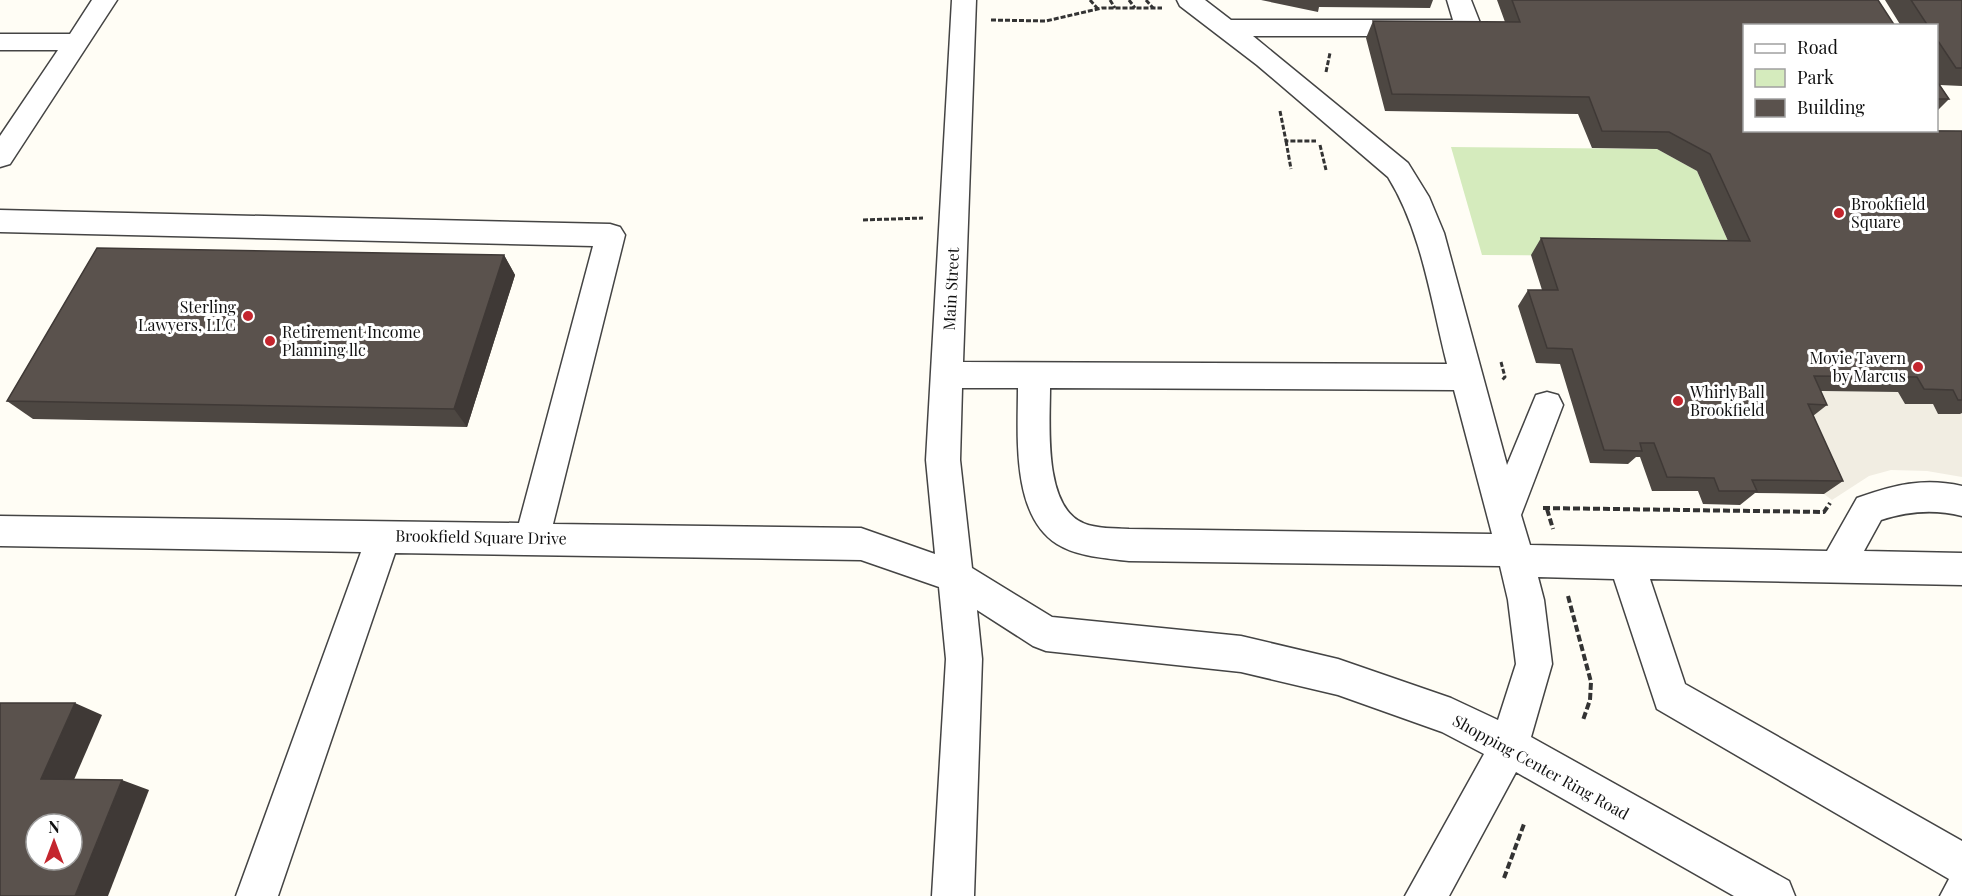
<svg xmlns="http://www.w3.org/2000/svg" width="1962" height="896" viewBox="0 0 1962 896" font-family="'Playfair Display',serif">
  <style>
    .green { fill: #d5ebbd }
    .plaza { fill: #f1ede2 }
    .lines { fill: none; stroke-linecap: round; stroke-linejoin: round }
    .minor-casing { stroke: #444; stroke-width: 3 }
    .path-far1 { stroke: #333; stroke-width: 3; stroke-dasharray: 5 2; stroke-linecap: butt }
    .path { stroke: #333; stroke-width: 4; stroke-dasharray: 7 3; stroke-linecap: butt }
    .minor { fill: #fff; fill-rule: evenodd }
    .wall { fill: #4d4742 }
    .shaded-wall { fill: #3f3936 }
    .building { fill: #5a524d; stroke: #3f3936; stroke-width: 1.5; fill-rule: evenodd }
    .poi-dot { fill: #c4262e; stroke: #fff; stroke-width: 2 }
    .labels { text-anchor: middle; stroke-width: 6; stroke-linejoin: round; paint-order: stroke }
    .poi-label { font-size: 16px; fill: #111; stroke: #fff; text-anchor: start }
    .street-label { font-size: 16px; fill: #111; stroke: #fff }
  </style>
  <rect width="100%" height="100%" fill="#fffdf5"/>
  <polygon class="green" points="1451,147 1657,149 1697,171 1735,257 1482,255"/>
  <polygon class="plaza" points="1797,391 1898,392 1905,404 1933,404 1938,414 1960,414 1962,404 1962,477 1927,471 1891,470 1869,476 1832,500 1824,494 1791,418"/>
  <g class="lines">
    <g class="minor-casing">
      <g id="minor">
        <polygon points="92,0 117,0 10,164 0,167 0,136 58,50 0,50 0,34 70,34"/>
        <path d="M952,0H976L963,362L1447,364C1431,301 1422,232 1388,177L1257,65L1180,6L1177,0H1205L1231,20H1453L1447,0H1471L1482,28L1478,34L1469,36H1253L1408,163L1429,197L1444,233L1507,465L1536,395L1547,392L1558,395L1563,405L1521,515L1530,545L1827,551L1857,498C1893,485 1924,477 1962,486V516C1934,509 1909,511 1881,520L1864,551L1962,553V585L1650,579L1685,684L1962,841V896H1940L1949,879L1657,709L1614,579L1538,577L1544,600L1552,664L1531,737L1789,881L1795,896H1734L1516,772L1449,896H1405L1484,754L1442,732L1338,695L1241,672L1046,651L1033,646L977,610L982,659L974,896H932L946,659L939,587L861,560L395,553L278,896H236L361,552L0,546V516L519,523L593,246L0,232V210L610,224L620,227L625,235L553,524L861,528L935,554L926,460ZM962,388H1018C1018,435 1011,515 1057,544C1078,557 1105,558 1129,561L1500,566L1508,600L1516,664L1498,720L1451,698L1338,659L1241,636L1052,617L972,568L960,460ZM1050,388L1454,390L1492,534L1129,529C1115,528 1096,529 1083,523C1043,506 1050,424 1050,388Z"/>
      </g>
    </g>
    <g class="path-far1">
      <polyline points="1090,0 1098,9"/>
      <polyline points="1110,0 1115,8"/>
      <polyline points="1129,0 1135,8"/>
      <polyline points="1146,0 1153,8"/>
      <polyline points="991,20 1046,21 1102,8 1162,8"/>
      <polyline points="1326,72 1330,53"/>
      <polyline points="1280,111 1286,141 1316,141"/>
      <polyline points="1286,141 1291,169"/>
      <polyline points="1320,145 1326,170"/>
      <polyline points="863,220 923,218"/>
      <polyline points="1501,362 1505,377 1502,380"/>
    </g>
    <g class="path">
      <polyline points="1543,508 1824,512 1830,503"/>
      <polyline points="1547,509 1553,529"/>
      <polyline points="1568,596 1591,682 1590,700 1583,720"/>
      <polyline points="1504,878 1524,824"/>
    </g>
    <use href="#minor" class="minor"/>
  </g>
  <g class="wall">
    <polygon points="1261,0 1433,0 1430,8 1319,7 1318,12"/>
    <polygon points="1497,0 1878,0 1744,130 1962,131 1962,413 1960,414 1938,414 1933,404 1905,404 1898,392 1821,391 1827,405 1813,416 1843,481 1824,494 1755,493 1740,505 1703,504 1698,491 1652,491 1640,457 1636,457 1628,464 1590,463 1560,364 1536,363 1518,306 1528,290 1542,290 1531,255 1541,238 1728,241 1697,171 1657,149 1592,148 1578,114 1385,111 1366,38 1373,21 1505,22"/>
    <polygon points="1885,0 1962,0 1962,86 1940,85 1949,99 1936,112 1936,26 1901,26"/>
    <polygon points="504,255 515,275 467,427 33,419 7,401"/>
  </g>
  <g class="shaded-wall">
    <polygon points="504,255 515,275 467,427 454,409"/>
    <polygon points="75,703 102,715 70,789 41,779"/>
    <polygon points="122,780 149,790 108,896 75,896"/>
  </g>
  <g class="building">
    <polygon points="1512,0 1878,0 1895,26 1744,26 1744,130 1962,131 1962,400 1958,400 1953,390 1924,389 1917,377 1814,376 1827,405 1808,404 1843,481 1752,480 1757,491 1719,491 1714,478 1667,477 1654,443 1640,443 1642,451 1604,450 1572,349 1547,348 1528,290 1558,290 1541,238 1750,241 1710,154 1669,132 1602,131 1589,97 1392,94 1373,21 1520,22"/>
    <polygon points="1911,0 1962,0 1962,68 1956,68 1936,38 1936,26 1928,26"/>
    <polygon points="1936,80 1949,99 1936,99"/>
    <polygon points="97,248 504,255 454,409 7,401"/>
    <path d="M0,703H75L41,779L122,780L75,896H0ZM36,824H72V860H36Z"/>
  </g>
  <g class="poi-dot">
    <circle cx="1839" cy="213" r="6"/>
    <circle cx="248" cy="316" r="6"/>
    <circle cx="270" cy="341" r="6"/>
    <circle cx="1918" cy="367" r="6"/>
    <circle cx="1678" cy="401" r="6"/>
  </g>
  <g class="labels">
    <g class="poi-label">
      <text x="1851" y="210">Brookfield<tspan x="1851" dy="18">Square</tspan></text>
      <text x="236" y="313" text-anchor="end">Sterling<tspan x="236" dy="18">Lawyers, LLC</tspan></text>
      <text x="282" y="338">Retirement Income<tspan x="282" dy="18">Planning llc</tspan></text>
      <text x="1906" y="364" text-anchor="end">Movie Tavern<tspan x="1906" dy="18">by Marcus</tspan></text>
      <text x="1690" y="398">WhirlyBall<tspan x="1690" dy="18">Brookfield</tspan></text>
    </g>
    <g class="street-label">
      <text transform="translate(951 289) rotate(-87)" y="6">Main Street</text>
      <text transform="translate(481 537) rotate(1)" y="6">Brookfield Square Drive</text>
      <text transform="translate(1541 767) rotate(29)" y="6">Shopping Center Ring Road</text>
    </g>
  </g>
  <rect x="1743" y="24" width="195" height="108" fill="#ffffff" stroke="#a0a0a0" stroke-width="1.5"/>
  <rect x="1755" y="44" width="30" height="9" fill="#ffffff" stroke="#a0a0a0" stroke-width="1.5"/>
  <text x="1797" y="54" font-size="18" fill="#111111">Road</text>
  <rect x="1755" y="69" width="30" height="18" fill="#d5ebbd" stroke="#a0a0a0" stroke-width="1.5"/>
  <text x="1797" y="84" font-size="18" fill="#111111">Park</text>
  <rect x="1755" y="99" width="30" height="18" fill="#5a524d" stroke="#a0a0a0" stroke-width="1.5"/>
  <text x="1797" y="114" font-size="18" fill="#111111">Building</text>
  <g transform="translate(54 842)"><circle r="28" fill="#ffffff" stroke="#a0a0a0" stroke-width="1.5"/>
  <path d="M0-4.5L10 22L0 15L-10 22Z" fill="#c4262e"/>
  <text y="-9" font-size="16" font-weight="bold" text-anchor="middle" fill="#111111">N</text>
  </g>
</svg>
